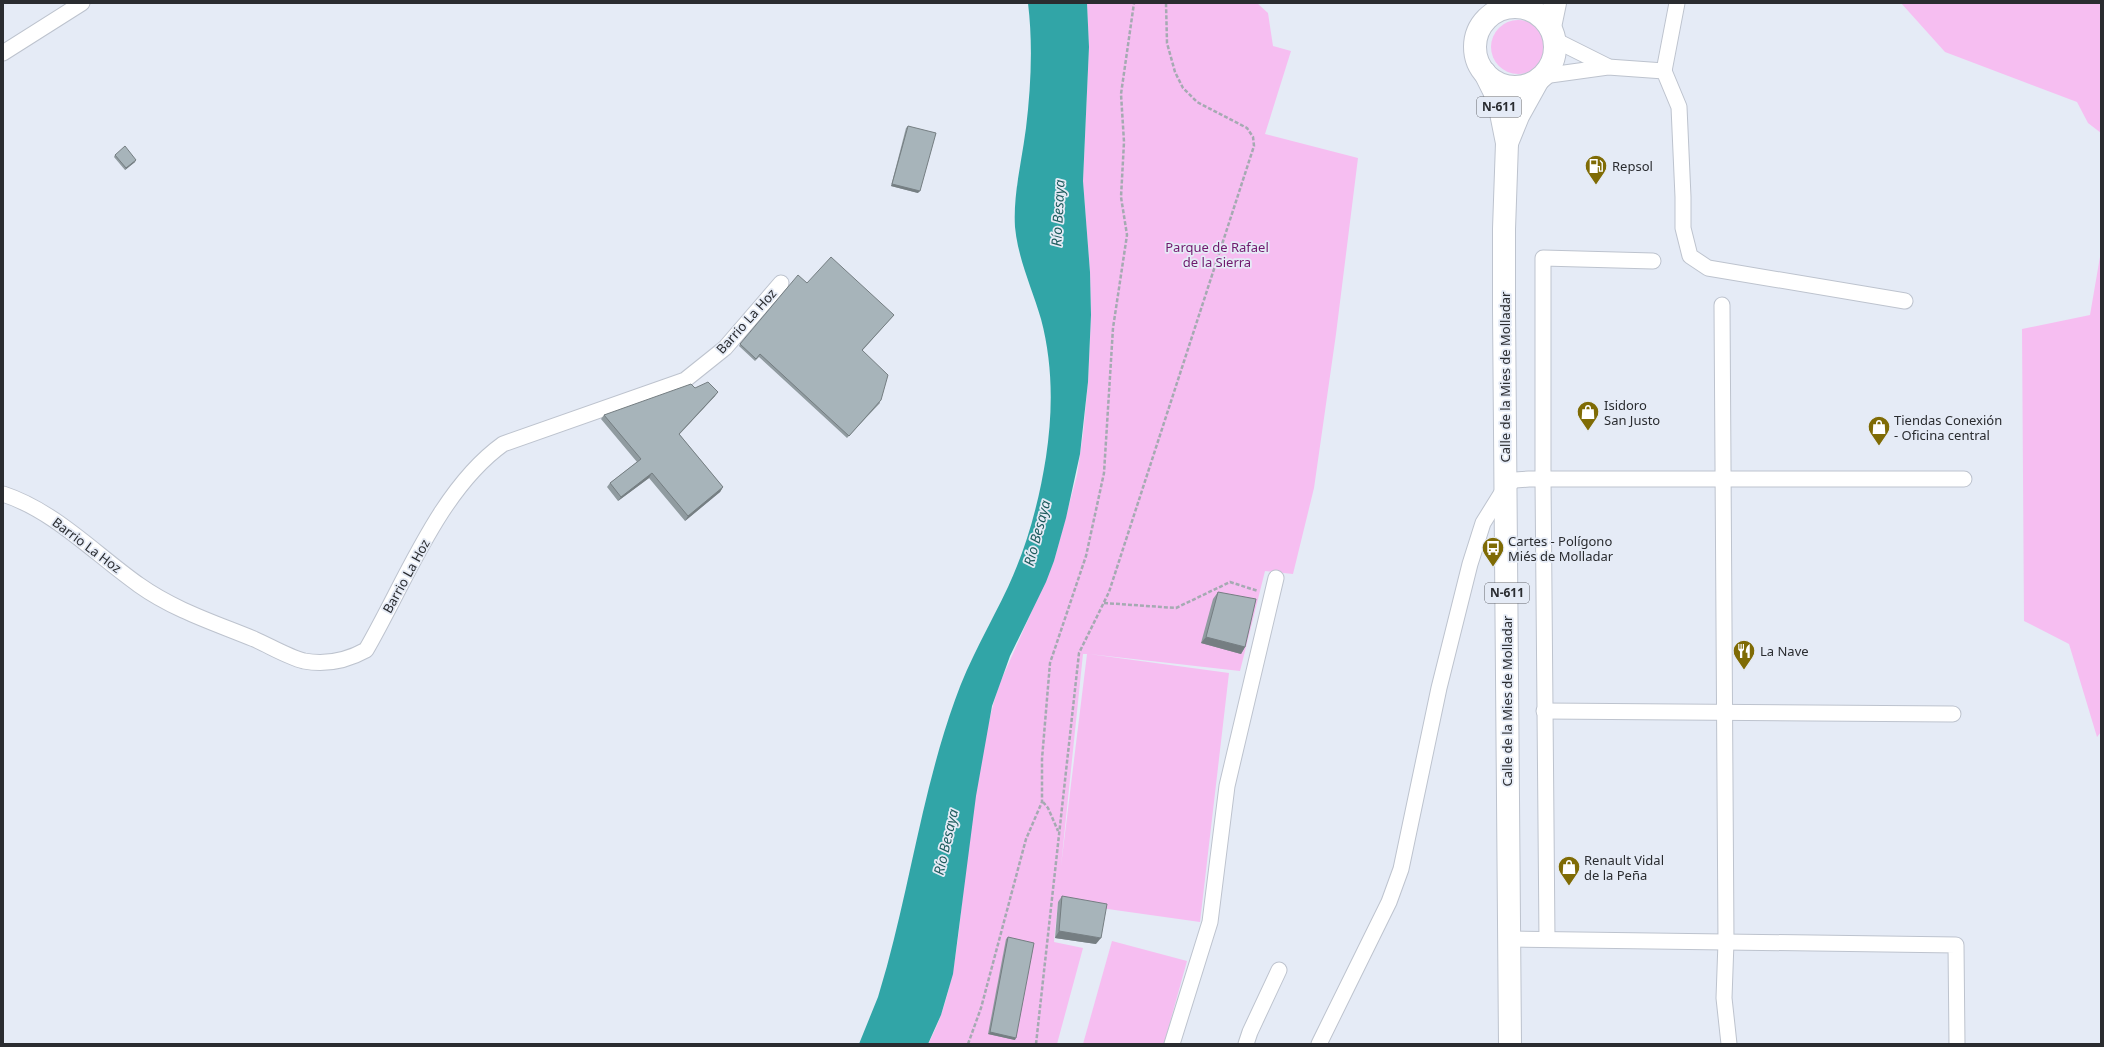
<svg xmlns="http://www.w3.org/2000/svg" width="2104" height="1047" viewBox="0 0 2104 1047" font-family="'Noto Sans',sans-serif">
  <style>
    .green { fill: #f6bef1; fill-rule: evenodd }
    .water { fill: #31a5a7 }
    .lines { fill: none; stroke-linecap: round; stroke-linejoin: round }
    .street-casing { stroke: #bdc3ce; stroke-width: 17 }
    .highway-casing { stroke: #bdc3ce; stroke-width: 24 }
    .path { stroke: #a5aab2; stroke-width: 2.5; stroke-dasharray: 4 2; stroke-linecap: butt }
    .street { stroke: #fff; stroke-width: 15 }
    .highway { stroke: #fff; stroke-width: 22 }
    .wall { fill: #909ba0 }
    .shaded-wall { fill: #757e82 }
    .building { fill: #a7b4ba; stroke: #757e82 }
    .labels { text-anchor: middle; stroke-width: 3.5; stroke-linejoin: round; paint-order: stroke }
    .shield { fill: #e5ebf6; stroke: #62656b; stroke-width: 1 }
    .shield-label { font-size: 12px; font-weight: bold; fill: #2a2c30 }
    .poi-label { font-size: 13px; fill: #2a2c30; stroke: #e5ebf6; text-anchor: start }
    .park-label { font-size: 13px; fill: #6f186d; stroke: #e5ebf6 }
    .street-label { font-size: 13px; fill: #2a2c30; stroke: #e5ebf6 }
    .water-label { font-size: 14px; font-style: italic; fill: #1e5c5d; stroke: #e5ebf6 }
  </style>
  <rect width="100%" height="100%" fill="#e5ebf6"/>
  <g class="green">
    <path d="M1087,3H1257L1268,13L1273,46L1291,51L1265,134L1358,158L1336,334L1314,488L1293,574L1265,571L1240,671L1089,654L1229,673L1200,922L1058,902L1054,942L1083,948L1057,1044H928C955,994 958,938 964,882C972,817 979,748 999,685L1054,561L1077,475L1083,434L1088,382L1091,315L1090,272L1083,181L1089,47ZM1083,654H1087L1061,866Z"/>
    <polygon points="1901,3 2101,3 2101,133 2088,123 2077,102 1945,52"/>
    <circle cx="1518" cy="47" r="27"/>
    <polygon points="2101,251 2101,732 2097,737 2069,644 2024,621 2022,329 2090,315"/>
    <polygon points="1112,941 1187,961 1164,1044 1083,1044"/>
  </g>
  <path class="water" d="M1028,3H1087L1089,47L1083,181L1090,272L1091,315L1088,382L1080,454L1066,518L1054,561L1046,582L1010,656L992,706L976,796L953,974L941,1015L928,1044H859L878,997L887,966C911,878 924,786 955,700C969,660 990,625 1008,587C1027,546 1039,502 1046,457C1053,411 1053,364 1041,319C1032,288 1018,259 1015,227C1013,194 1022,160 1026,128C1031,87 1033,44 1028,3Z"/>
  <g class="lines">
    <g class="street-casing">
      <g id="street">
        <polyline points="1555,40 1607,66"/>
        <polyline points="3,53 82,3"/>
        <polyline points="1664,71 1677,3"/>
        <polyline points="1543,76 1608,67 1664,71 1679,107 1683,197 1683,228 1690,256 1708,268 1905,301"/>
        <polyline points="1722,305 1726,942 1724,998 1729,1044"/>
        <path d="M3,494C55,511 95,554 139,585C174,610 215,623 254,639C270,646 288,657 304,661C326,665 348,660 366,650C405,583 439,490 503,444L685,380L725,348L781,283"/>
        <polyline points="1544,711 1953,714"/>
        <polyline points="1509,939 1956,945 1957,1044"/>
        <polyline points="1547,939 1543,479 1543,258 1653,261"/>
        <polyline points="1172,1044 1210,922 1227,786 1276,578"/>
        <polyline points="1246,1044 1250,1032 1279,970"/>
        <polyline points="1319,1044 1389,902 1401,869 1439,688 1470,564 1483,523 1506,486 1515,480 1529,479 1964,479"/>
      </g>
    </g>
    <g class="highway-casing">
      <g id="highway">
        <circle cx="1515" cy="47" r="40"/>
        <polyline points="1550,27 1555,3"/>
        <polyline points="1485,73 1494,91 1501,113 1507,143 1504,229 1504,309 1510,1044"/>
        <polyline points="1507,143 1518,116 1538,80"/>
      </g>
    </g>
    <g class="path">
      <polyline points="1104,603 1176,608 1230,582 1258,591"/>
      <polyline points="1043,802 1048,808 1058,831"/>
      <polyline points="968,1044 981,1008 1026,839 1042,802 1042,759 1050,663 1086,556 1104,473 1113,328 1127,235 1121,197 1124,142 1121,94 1134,3"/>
      <polyline points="1036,1044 1079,653 1109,592 1254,146 1253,137 1247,128 1197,102 1183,88 1175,72 1167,43 1166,3"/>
    </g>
    <use href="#street" class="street"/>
    <use href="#highway" class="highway"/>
  </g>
  <g class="wall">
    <polygon points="908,126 918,193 891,186 906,128"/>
    <polygon points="115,155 135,162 125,170 114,157"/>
    <polygon points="807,283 894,315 862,351 880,403 847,438 759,357 755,361 739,346 740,344"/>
    <polygon points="695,388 715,396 679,434 723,487 720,492 685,521 649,478 618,501 607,487 610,483 637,462 601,419 604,415"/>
    <polygon points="1218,592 1245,647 1241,654 1201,643 1213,599"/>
    <polygon points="1062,896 1096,944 1055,938 1058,902"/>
    <polygon points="1008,937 1015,1040 988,1034 1006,939"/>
  </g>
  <g class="shaded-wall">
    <polygon points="136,160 135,162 125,170 126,168"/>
    <polygon points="892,184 920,191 918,193 891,186"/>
    <polygon points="718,392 715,396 676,438 679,434"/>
    <polygon points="652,473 649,478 618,501 621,497"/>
    <polygon points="723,487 720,492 685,521 688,516"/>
    <polygon points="1206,637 1245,647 1241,654 1201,643"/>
    <polygon points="1059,931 1101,938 1096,944 1055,938"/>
    <polygon points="990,1032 1016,1038 1015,1040 988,1034"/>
  </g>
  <g class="building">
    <polygon points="908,126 936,133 920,191 892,184"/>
    <polygon points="125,146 136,160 126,168 115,155"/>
    <polygon points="831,257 894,315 862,350 888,375 881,400 849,436 760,354 756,359 740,344 798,275 807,283"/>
    <polygon points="708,382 718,392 679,434 723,487 688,516 652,473 621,497 610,483 641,459 604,415 691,384 695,388"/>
    <polygon points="1218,592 1256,599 1245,647 1206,637"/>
    <polygon points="1062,896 1107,904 1101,938 1059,931"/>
    <polygon points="1008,937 1034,943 1016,1038 990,1032"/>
  </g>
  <defs>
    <g id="fuel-pin" transform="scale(1.15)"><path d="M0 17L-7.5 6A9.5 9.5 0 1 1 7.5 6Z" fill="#7f6b05" stroke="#e5ebf6"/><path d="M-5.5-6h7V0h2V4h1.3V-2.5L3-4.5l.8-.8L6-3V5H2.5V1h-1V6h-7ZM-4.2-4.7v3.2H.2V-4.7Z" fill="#fff"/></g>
    <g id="shop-pin" transform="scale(1.15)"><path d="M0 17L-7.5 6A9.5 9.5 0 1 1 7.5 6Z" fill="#7f6b05" stroke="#e5ebf6"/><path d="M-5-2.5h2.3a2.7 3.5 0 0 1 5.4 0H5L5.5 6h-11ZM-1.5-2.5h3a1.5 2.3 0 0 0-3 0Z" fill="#fff"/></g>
    <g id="bus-pin" transform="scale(1.15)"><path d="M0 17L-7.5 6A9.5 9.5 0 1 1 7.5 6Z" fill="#7f6b05" stroke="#e5ebf6"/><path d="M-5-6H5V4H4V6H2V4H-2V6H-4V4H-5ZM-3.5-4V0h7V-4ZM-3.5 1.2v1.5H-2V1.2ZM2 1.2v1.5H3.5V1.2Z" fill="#fff"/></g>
    <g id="restaurant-pin" transform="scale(1.15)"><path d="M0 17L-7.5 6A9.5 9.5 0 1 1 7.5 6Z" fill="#7f6b05" stroke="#e5ebf6"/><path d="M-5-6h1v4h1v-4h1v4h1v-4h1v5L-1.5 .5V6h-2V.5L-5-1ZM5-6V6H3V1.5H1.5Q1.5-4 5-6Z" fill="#fff"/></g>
  </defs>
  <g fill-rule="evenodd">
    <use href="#fuel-pin" x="1596" y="166"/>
    <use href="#shop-pin" x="1588" y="412"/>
    <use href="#shop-pin" x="1879" y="427"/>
    <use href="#bus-pin" x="1493" y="548"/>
    <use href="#restaurant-pin" x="1744" y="651"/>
    <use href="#shop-pin" x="1569" y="867"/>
  </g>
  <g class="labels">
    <g class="shield">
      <rect x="1477" y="97" width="44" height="20" rx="3"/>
      <rect x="1485" y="583" width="44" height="20" rx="3"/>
    </g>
    <g class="shield-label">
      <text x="1499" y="111">N-611</text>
      <text x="1507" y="597">N-611</text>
    </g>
    <g class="poi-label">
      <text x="1612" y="171">Repsol</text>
      <text x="1604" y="410">Isidoro<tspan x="1604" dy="15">San Justo</tspan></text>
      <text x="1894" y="425">Tiendas Conexión<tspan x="1894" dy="15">- Oficina central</tspan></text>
      <text x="1508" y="546">Cartes - Polígono<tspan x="1508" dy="15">Miés de Molladar</tspan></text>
      <text x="1760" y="656">La Nave</text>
      <text x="1584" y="865">Renault Vidal<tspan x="1584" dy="15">de la Peña</tspan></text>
    </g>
    <g class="park-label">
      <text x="1217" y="252">Parque de Rafael<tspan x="1217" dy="15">de la Sierra</tspan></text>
    </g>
    <g class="street-label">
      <text transform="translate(746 321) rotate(-48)" y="5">Barrio La Hoz</text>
      <text transform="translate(1505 377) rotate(-90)" y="5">Calle de la Mies de Molladar</text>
      <text transform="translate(87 545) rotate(37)" y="5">Barrio La Hoz</text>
      <text transform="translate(406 576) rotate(-61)" y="5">Barrio La Hoz</text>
      <text transform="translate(1507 701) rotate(-90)" y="5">Calle de la Mies de Molladar</text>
    </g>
    <g class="water-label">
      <text transform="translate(1058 213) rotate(-87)" y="5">Río Besaya</text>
      <text transform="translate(1037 533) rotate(-75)" y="5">Río Besaya</text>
      <text transform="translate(946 842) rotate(-77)" y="5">Río Besaya</text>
    </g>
  </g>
  <rect width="2104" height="1047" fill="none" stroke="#2a2c30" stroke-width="8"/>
</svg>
